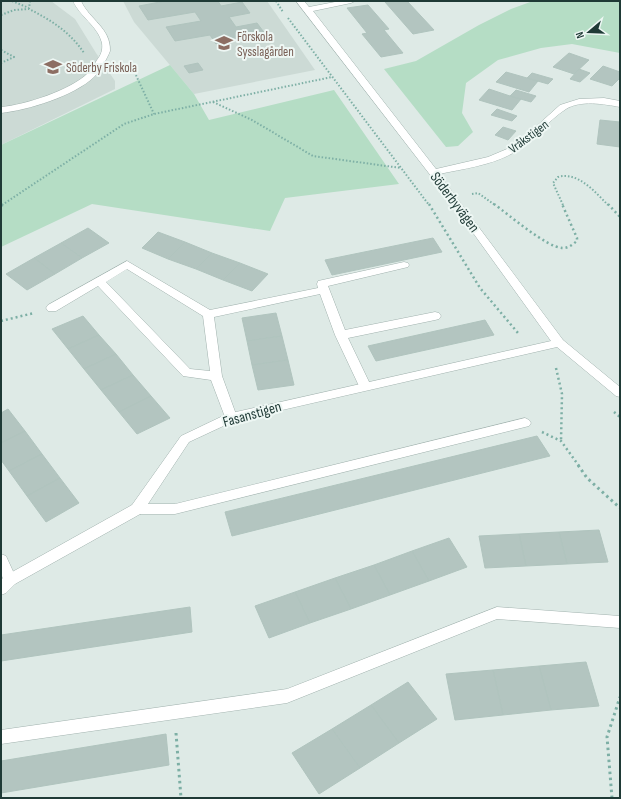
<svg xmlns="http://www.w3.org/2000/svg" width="621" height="799" viewBox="0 0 621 799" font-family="'Sofia Sans Condensed',sans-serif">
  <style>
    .built { fill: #ccdad5 }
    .green { fill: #b5ddc5 }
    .building { fill: #b3c5c0; stroke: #b0c4be }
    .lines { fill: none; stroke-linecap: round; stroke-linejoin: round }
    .service-casing { stroke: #a1b2ae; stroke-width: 1 }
    .minor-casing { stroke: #a1b2ae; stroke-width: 1 }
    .path-far2 { stroke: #7dafa5; stroke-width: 2; stroke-dasharray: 1.5 2; stroke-linecap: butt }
    .path-far1 { stroke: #7dafa5; stroke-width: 2.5; stroke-dasharray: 2 3; stroke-linecap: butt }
    .path { stroke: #7dafa5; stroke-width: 3; stroke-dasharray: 2.5 3.5; stroke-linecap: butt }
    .service { fill: #fff; fill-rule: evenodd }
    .minor { fill: #fff; fill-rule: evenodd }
    .labels { text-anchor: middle; stroke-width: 4; stroke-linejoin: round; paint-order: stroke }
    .far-education-label { font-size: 13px; fill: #785e54; stroke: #eef7f4; text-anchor: start }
    .far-street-label { font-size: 13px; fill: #1f3a36; stroke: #eef7f4 }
    .street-label { font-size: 15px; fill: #1f3a36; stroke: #eef7f4 }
  </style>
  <rect width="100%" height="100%" fill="#deeae6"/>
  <g class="built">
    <polygon points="1,1 51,1 75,19 96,53 115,81 115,89 1,145"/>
    <polygon points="123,1 267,1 315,70 194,94 134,22"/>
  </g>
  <g class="green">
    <polygon points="533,1 620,1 620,53 572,44 541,48 498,60 466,83 462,113 473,132 458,146 446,147 384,69 416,61 479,25 511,9"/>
    <polygon points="170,65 194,94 209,120 334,90 399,184 285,198 270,231 92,204 1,247 1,145"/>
  </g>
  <g class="building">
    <polygon points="165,1 218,1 221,6 242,2 250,13 229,17 236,27 257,23 266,35 216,44 210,35 175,41 166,27 201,21 195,12 148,20 139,6"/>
    <polygon points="389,1 407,1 434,30 413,34 385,2"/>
    <polygon points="368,5 389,29 384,30 403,53 381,57 362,34 367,33 347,8"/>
    <polygon points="569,53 589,60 574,74 553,67"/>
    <polygon points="198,63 203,70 189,73 184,66"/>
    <polygon points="603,66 620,72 620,78 612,86 590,79"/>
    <polygon points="579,69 590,73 580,82 570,79"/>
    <polygon points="506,72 527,78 538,81 529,92 496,82"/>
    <polygon points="532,73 553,79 548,84 527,78"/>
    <polygon points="489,89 510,96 521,99 512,110 479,100"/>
    <polygon points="516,90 536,96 531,102 510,96"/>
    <polygon points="497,109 517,116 512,121 491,115"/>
    <polygon points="600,120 620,122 620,147 597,144"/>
    <polygon points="503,127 516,131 508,140 495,135"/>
    <polygon points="88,228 109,243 82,258 61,243"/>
    <polygon points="158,232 185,242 168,259 142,248"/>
    <polygon points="433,238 442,252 332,275 325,260"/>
    <polygon points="185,242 212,253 196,269 168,259"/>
    <polygon points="61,243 82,258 55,274 34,258"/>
    <polygon points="212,253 240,263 223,280 196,269"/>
    <polygon points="34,258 55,274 27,290 6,274"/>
    <polygon points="240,263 268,274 252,291 223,280"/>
    <polygon points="276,313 282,336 247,341 242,318"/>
    <polygon points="83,316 99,335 68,349 52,329"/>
    <polygon points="485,320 494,335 376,361 368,346"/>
    <polygon points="99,335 116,354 84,369 68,349"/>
    <polygon points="282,336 288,360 252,365 247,341"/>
    <polygon points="116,354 133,375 101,390 84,369"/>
    <polygon points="288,360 294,385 258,390 252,365"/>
    <polygon points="133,375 151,396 119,412 101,390"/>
    <polygon points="151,396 170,418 137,434 119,412"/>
    <polygon points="8,409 25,431 1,443 1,413"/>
    <polygon points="25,431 42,454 9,471 1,460 1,443"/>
    <polygon points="537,436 550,456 232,536 225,512"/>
    <polygon points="42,454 60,478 27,496 9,471"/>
    <polygon points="60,478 79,503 46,522 27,496"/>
    <polygon points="599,530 608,562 567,564 559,532"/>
    <polygon points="559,532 567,564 526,566 519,534"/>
    <polygon points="519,534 526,566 485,568 479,536"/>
    <polygon points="449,538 467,567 429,581 412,551"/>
    <polygon points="412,551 429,581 390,595 374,565"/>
    <polygon points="374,565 390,595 351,609 335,578"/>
    <polygon points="335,578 351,609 310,623 295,592"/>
    <polygon points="295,592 310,623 269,638 255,606"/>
    <polygon points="190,607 192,632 1,661 1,635"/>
    <polygon points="586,662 599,706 551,710 539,666"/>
    <polygon points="539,666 551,710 503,715 493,670"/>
    <polygon points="493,670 503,715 455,720 446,674"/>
    <polygon points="408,682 437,719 399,743 371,705"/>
    <polygon points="371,705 399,743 360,768 332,729"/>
    <polygon points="332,729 360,768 319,794 292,753"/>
    <polygon points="166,734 169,765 1,793 1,761"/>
  </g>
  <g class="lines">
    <g class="service-casing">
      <g id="service">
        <path d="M73,1H81C89,19 111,28 110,51C107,59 100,71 94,77C74,96 28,110 1,113V107C25,105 71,90 88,73C92,69 94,65 97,60C101,55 103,50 102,43C98,26 80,17 73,1Z"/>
        <path d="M127,261L210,310L318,288L317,284L318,281L404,262L408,263L409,265L408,267L328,286L345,330L435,312L439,313L441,316L439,319L435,320L348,338L371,386L369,389L365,390L361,389L359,386L335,335L320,294L214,317L222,376L237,417L235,420L231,422L227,420L225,417L211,380L183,376L98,286L56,311H48L46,308L48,305ZM127,269L203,316L210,371L190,369L106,282Z"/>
        <polygon points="525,418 529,420 531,423 529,426 175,514 137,514 132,513 130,509 132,505 137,504 175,504"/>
        <path d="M1,554L6,556L17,580L15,584L10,586L5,584C0,574 1,565 1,554Z"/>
        <polygon points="497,607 620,616 620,628 497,619 287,703 1,744 1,730 287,689"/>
      </g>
    </g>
    <g class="minor-casing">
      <path id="minor" d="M296,1H304L309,7L340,1H355L351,3L313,11L436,169L488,157L507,149L530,132L560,105L579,99L604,98L620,101V107C604,104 580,100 566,109C547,121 533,142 513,153C492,165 463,169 439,174L563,340L620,387V397L616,396L557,347L234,421L189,442L142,513L15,584L6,593L1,595V580L5,576L132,505L181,436L227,414L551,341L448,198Z"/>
    </g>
    <g class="path-far2">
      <polyline points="12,1 29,8"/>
      <path d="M30,1L29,9C51,20 70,32 84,53"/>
      <polyline points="276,1 283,12"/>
      <polyline points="1,15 14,10 29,9"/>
      <polyline points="288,18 429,205"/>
      <polyline points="1,50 14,57 1,63"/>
      <polyline points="118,67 134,71 154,114"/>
      <polyline points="213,102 252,120 313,156 401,168"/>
      <polyline points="472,194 478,193 495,205"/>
      <polyline points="2,205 124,124 154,114 332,77"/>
      <path d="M563,205L553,183L558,177C578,171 596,193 608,205"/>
    </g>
    <g class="path-far1">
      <polyline points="429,204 480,288 518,333"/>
      <path d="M494,204C508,214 547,248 563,248C569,248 573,244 577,241V238L562,204"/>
      <polyline points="608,204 620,217"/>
      <polyline points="1,206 4,204"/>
      <polyline points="1,321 34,313"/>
      <polyline points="556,368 562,394 561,441"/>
      <polyline points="614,412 620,417"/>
      <polyline points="542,432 561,441 579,466"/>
    </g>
    <g class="path">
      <polyline points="578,465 587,478 620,508"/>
      <polyline points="176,733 181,798"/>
      <polyline points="612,798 607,737 620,697"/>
    </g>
    <use href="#service" class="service"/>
    <use href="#minor" class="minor"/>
  </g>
  <defs>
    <g id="school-bare" transform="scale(1.38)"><path d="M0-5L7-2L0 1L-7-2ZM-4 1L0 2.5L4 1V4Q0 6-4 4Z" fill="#8d6e63" stroke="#eef7f4" stroke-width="2.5" paint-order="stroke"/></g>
  </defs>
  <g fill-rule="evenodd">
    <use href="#school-bare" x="224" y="43"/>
    <use href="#school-bare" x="53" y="67"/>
  </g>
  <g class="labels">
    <g class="far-education-label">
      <text x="237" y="41">Förskola<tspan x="237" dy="15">Sysslagården</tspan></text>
      <text x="66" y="72">Söderby Friskola</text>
    </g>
    <g class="far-street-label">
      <text transform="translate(528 136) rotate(-37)" y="5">Vråkstigen</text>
    </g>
    <g class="street-label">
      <text transform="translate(455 202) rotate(53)" y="5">Söderbyvägen</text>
      <text transform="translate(252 414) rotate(-16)" y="5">Fasanstigen</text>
    </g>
  </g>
  <rect width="621" height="799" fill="none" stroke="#1f3a36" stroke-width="4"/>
  <g transform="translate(589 32) rotate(251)" stroke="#eef7f4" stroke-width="3" paint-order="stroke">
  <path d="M0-3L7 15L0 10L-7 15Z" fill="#1f3a36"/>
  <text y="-6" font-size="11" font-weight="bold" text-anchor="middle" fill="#1f3a36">N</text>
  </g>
</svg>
